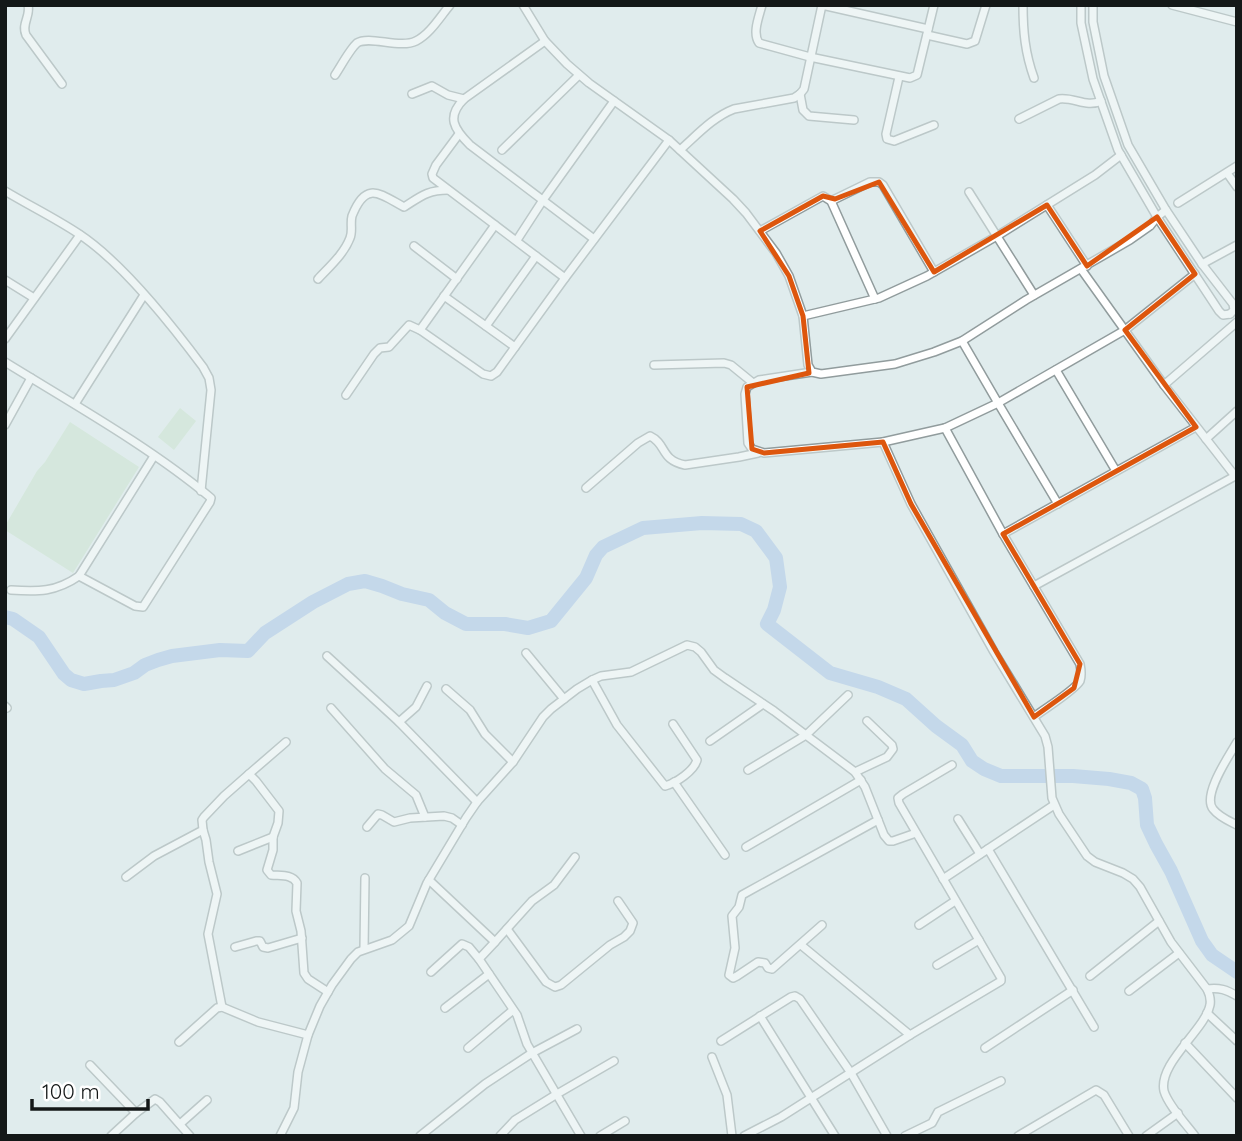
<svg xmlns="http://www.w3.org/2000/svg" width="1242" height="1141" viewBox="0 0 1242 1141" font-family="Quicksand,sans-serif">
  <style>
    .green { fill: #c8e1c9 }
    .lines { fill: none; stroke-linecap: round; stroke-linejoin: round }
    .river { stroke: #a3bee7; stroke-width: 14 }
    .street-casing { stroke: #919c9d; stroke-width: 10 }
    .street { stroke: #fff; stroke-width: 7 }
    .marked { fill: none; stroke: #dd560d; stroke-width: 5; stroke-linejoin: round }
  </style>
  <rect width="100%" height="100%" fill="#e0eced"/>
  <g class="green">
    <polygon points="180,408 196,421 174,450 158,437"/>
    <polygon points="70,422 139,467 73,573 5,530 5,526 37,471 45,462"/>
  </g>
  <g class="lines">
    <polyline class="river" points="5,617 13,619 39,637 64,674 71,680 84,684 101,681 114,680 134,673 145,665 158,660 172,656 220,650 248,651 265,633 313,602 348,584 365,581 382,586 402,594 429,600 445,613 466,624 505,624 528,628 551,621 586,578 596,555 603,547 643,528 702,523 741,524 756,531 776,558 780,587 774,610 767,624 830,673 878,687 906,699 936,726 962,745 972,761 984,769 1001,776 1073,776 1109,779 1131,783 1142,789 1145,798 1147,825 1156,844 1171,871 1202,941 1212,955 1237,972"/>
    <g class="street-casing">
      <g id="street">
        <path d="M28,5C31,16 21,24 26,35L62,84"/>
        <polyline points="523,5 545,41 567,64 589,83 669,140 733,199 746,213 776,253 789,276 803,316 808,365 812,372 821,374 895,364 934,352 962,341 1026,300 1130,240 1150,226 1157,217 1166,210"/>
        <path d="M762,5C759,17 752,33 759,43L810,57L910,78L917,75L934,5"/>
        <path d="M1023,5C1023,31 1025,53 1034,78"/>
        <polyline points="1081,5 1081,23 1093,79 1118,150 1157,217 1219,311 1223,315 1230,314"/>
        <polyline points="1093,5 1093,22 1104,76 1128,145 1166,210 1202,264 1233,304 1234,310 1230,314"/>
        <polyline points="1172,5 1237,22"/>
        <polyline points="927,35 967,44 975,41 986,5"/>
        <path d="M545,41L464,99C446,117 454,129 470,145L594,239"/>
        <path d="M335,75C341,66 350,49 357,43C369,35 400,49 416,41C430,34 440,17 450,5"/>
        <polyline points="899,77 886,134 887,139 894,141 934,125"/>
        <polyline points="412,94 432,86 448,95 464,99"/>
        <polyline points="800,94 803,110 809,116 854,120"/>
        <path d="M1019,119L1059,99C1075,97 1086,108 1101,101"/>
        <polyline points="459,134 436,165 432,174 433,178 565,278"/>
        <polyline points="502,150 579,75"/>
        <path d="M680,150C697,135 713,117 734,109L794,98L800,94L804,89L822,5L928,29"/>
        <polyline points="1227,173 1237,187"/>
        <path d="M5,191C30,206 55,218 79,234C123,263 171,324 203,367L209,378L211,390L201,491"/>
        <polyline points="969,192 1034,295"/>
        <polyline points="831,201 870,182 879,182 883,185 934,272"/>
        <polyline points="1178,203 1237,166"/>
        <polyline points="1047,205 1087,266"/>
        <polyline points="760,231 823,196 831,201 875,299"/>
        <polyline points="517,240 543,200 614,101"/>
        <polyline points="414,246 457,279"/>
        <polyline points="1202,264 1237,245"/>
        <polyline points="1081,269 1164,385 1235,476"/>
        <path d="M318,279C329,267 344,254 350,238C353,231 350,224 352,216C366,180 380,194 404,207C420,197 427,190 448,190"/>
        <polyline points="5,280 34,298"/>
        <polyline points="444,296 515,347"/>
        <polyline points="803,316 879,298 927,276 997,236 1095,175 1121,155"/>
        <polyline points="486,326 536,256"/>
        <polyline points="420,330 495,225"/>
        <polyline points="5,339 80,235"/>
        <path d="M962,341L998,403L945,428L883,442L911,504L994,652L1045,736L1048,747L1052,798L1059,814L1087,856L1095,862L1123,873L1133,879L1140,887L1171,942L1207,989C1210,995 1211,999 1210,1005C1205,1030 1158,1063 1164,1091C1168,1105 1186,1124 1195,1136"/>
        <path d="M5,362C73,404 150,447 211,498L210,502L143,607L135,606L79,576"/>
        <polyline points="654,365 724,363 731,365 753,383"/>
        <polyline points="1056,370 1116,471"/>
        <polyline points="812,372 759,380 747,387 745,394 748,443 752,449 764,453 883,442"/>
        <polyline points="1164,385 1237,322"/>
        <polyline points="346,395 374,354 380,348 389,347 409,325 420,330 483,374 491,376 497,372 565,278 669,140"/>
        <polyline points="75,404 144,295"/>
        <polyline points="5,425 31,378"/>
        <path d="M945,428L1003,534L1080,664C1081,669 1082,675 1080,681C1074,691 1044,709 1034,717"/>
        <polyline points="1206,439 1237,411"/>
        <path d="M586,488L638,443L650,436C667,444 660,460 685,465L739,457L758,453"/>
        <polyline points="1058,504 998,403 1125,330 1195,274"/>
        <polyline points="1003,534 1196,427"/>
        <polyline points="1034,586 1237,475"/>
        <path d="M11,590C38,592 56,592 79,576L154,456"/>
        <polyline points="526,653 564,699"/>
        <polyline points="327,656 399,722 477,802"/>
        <path d="M592,680L617,725L665,786C676,783 694,771 697,760L673,724"/>
        <polyline points="446,689 470,710 485,734 513,762"/>
        <polyline points="5,706 7,708"/>
        <polyline points="331,708 385,769 416,795 425,817"/>
        <polyline points="399,722 416,707 427,686"/>
        <polyline points="710,741 763,704"/>
        <path d="M1237,742C1229,756 1202,795 1213,809C1219,817 1229,821 1237,825"/>
        <polyline points="748,770 806,735 848,695"/>
        <polyline points="855,772 887,757 893,749 892,745 867,721"/>
        <polyline points="249,774 286,742"/>
        <polyline points="674,782 725,855"/>
        <polyline points="958,819 980,854"/>
        <polyline points="367,827 378,814 382,815 394,822 410,818 444,816 452,818 462,825"/>
        <polyline points="203,830 206,840 209,862 217,894 208,934 222,1007"/>
        <polyline points="746,847 861,780"/>
        <polyline points="988,849 1094,1027"/>
        <polyline points="238,851 273,837"/>
        <path d="M126,877L154,856L203,830L202,820L204,817L224,796L249,774L256,781L279,811L278,823L273,837V850L267,870L271,875C281,876 292,874 297,883L296,911L301,931L304,973L308,979L328,992"/>
        <polyline points="943,879 1054,805"/>
        <polyline points="429,880 495,942 479,959 517,1015 527,1044 581,1136"/>
        <polyline points="822,925 772,969 768,968 765,963 758,962 737,976 733,978 729,975 735,948 732,916 739,907 742,895 878,820"/>
        <polyline points="919,925 955,901"/>
        <polyline points="507,929 546,982 555,987 561,985 610,945 624,937 630,931 633,923 618,901"/>
        <polyline points="495,942 532,901 554,885 575,857"/>
        <polyline points="801,945 910,1035"/>
        <polyline points="235,947 256,941 260,941 263,947 268,948 302,938"/>
        <polyline points="364,949 365,878"/>
        <polyline points="937,965 979,940"/>
        <polyline points="431,972 462,944 469,947 479,959"/>
        <polyline points="1090,976 1159,921"/>
        <path d="M1207,989C1219,987 1227,990 1237,996"/>
        <polyline points="1129,991 1179,953"/>
        <polyline points="445,1008 489,974"/>
        <polyline points="1207,1013 1237,1041"/>
        <polyline points="760,1016 835,1136"/>
        <polyline points="721,1041 791,997 795,996 800,999 851,1073 887,1136"/>
        <polyline points="179,1042 217,1008 222,1007 258,1022 308,1035"/>
        <polyline points="1185,1043 1237,1098"/>
        <polyline points="468,1048 513,1010"/>
        <polyline points="985,1048 1073,990"/>
        <polyline points="712,1057 727,1095 732,1136"/>
        <polyline points="90,1065 136,1113"/>
        <polyline points="180,1124 207,1100"/>
        <polyline points="111,1136 136,1113 155,1099 160,1102 190,1136"/>
        <polyline points="280,1136 294,1108 298,1072 308,1035 320,1006 332,985 351,959 358,952 392,940 409,926 427,883 466,818 477,802 513,762 543,717 551,709 577,689 592,680 601,676 631,672 687,645 695,647 701,652 714,670 725,678 774,711 855,772 865,787 884,835 889,841 893,841 916,833"/>
        <polyline points="420,1136 485,1084 532,1053 577,1029"/>
        <polyline points="500,1136 515,1120 557,1094 614,1061"/>
        <polyline points="600,1136 625,1121"/>
        <polyline points="744,1136 781,1117 910,1035 1001,981 1001,978 899,803 898,798 903,794 952,765"/>
        <polyline points="905,1136 932,1123 938,1112 1001,1081"/>
        <polyline points="1018,1136 1096,1090 1104,1095 1129,1136"/>
        <polyline points="1146,1136 1178,1113"/>
      </g>
    </g>
    <use href="#street" class="street"/>
  </g>
  <path d="M0 0H1242V1141H0ZM879,182L934,272L1047,205L1087,266L1157,217L1195,274L1125,330L1196,427L1003,534L1080,664L1074,688L1034,717L911,504L883,442L764,453L752,449L747,387L809,373L803,316L789,276L760,231L823,196L835,199Z" fill="#e0eced" fill-opacity=".55" fill-rule="evenodd"/>
  <path class="marked" d="M879,182L934,272L1047,205L1087,266L1157,217L1195,274L1125,330L1196,427L1003,534L1080,664L1074,688L1034,717L911,504L883,442L764,453L752,449L747,387L809,373L803,316L789,276L760,231L823,196L835,199Z"/>
  <rect width="1242" height="1141" fill="none" stroke="#141818" stroke-width="14"/>
  <path d="M32 1099v10h116v-10" fill="none" stroke="#141818" stroke-width="3.5"/>
  <text x="42" y="1099" font-size="21" fill="#141818" stroke="#ffffff" stroke-width="5" paint-order="stroke">100 m</text>
</svg>
